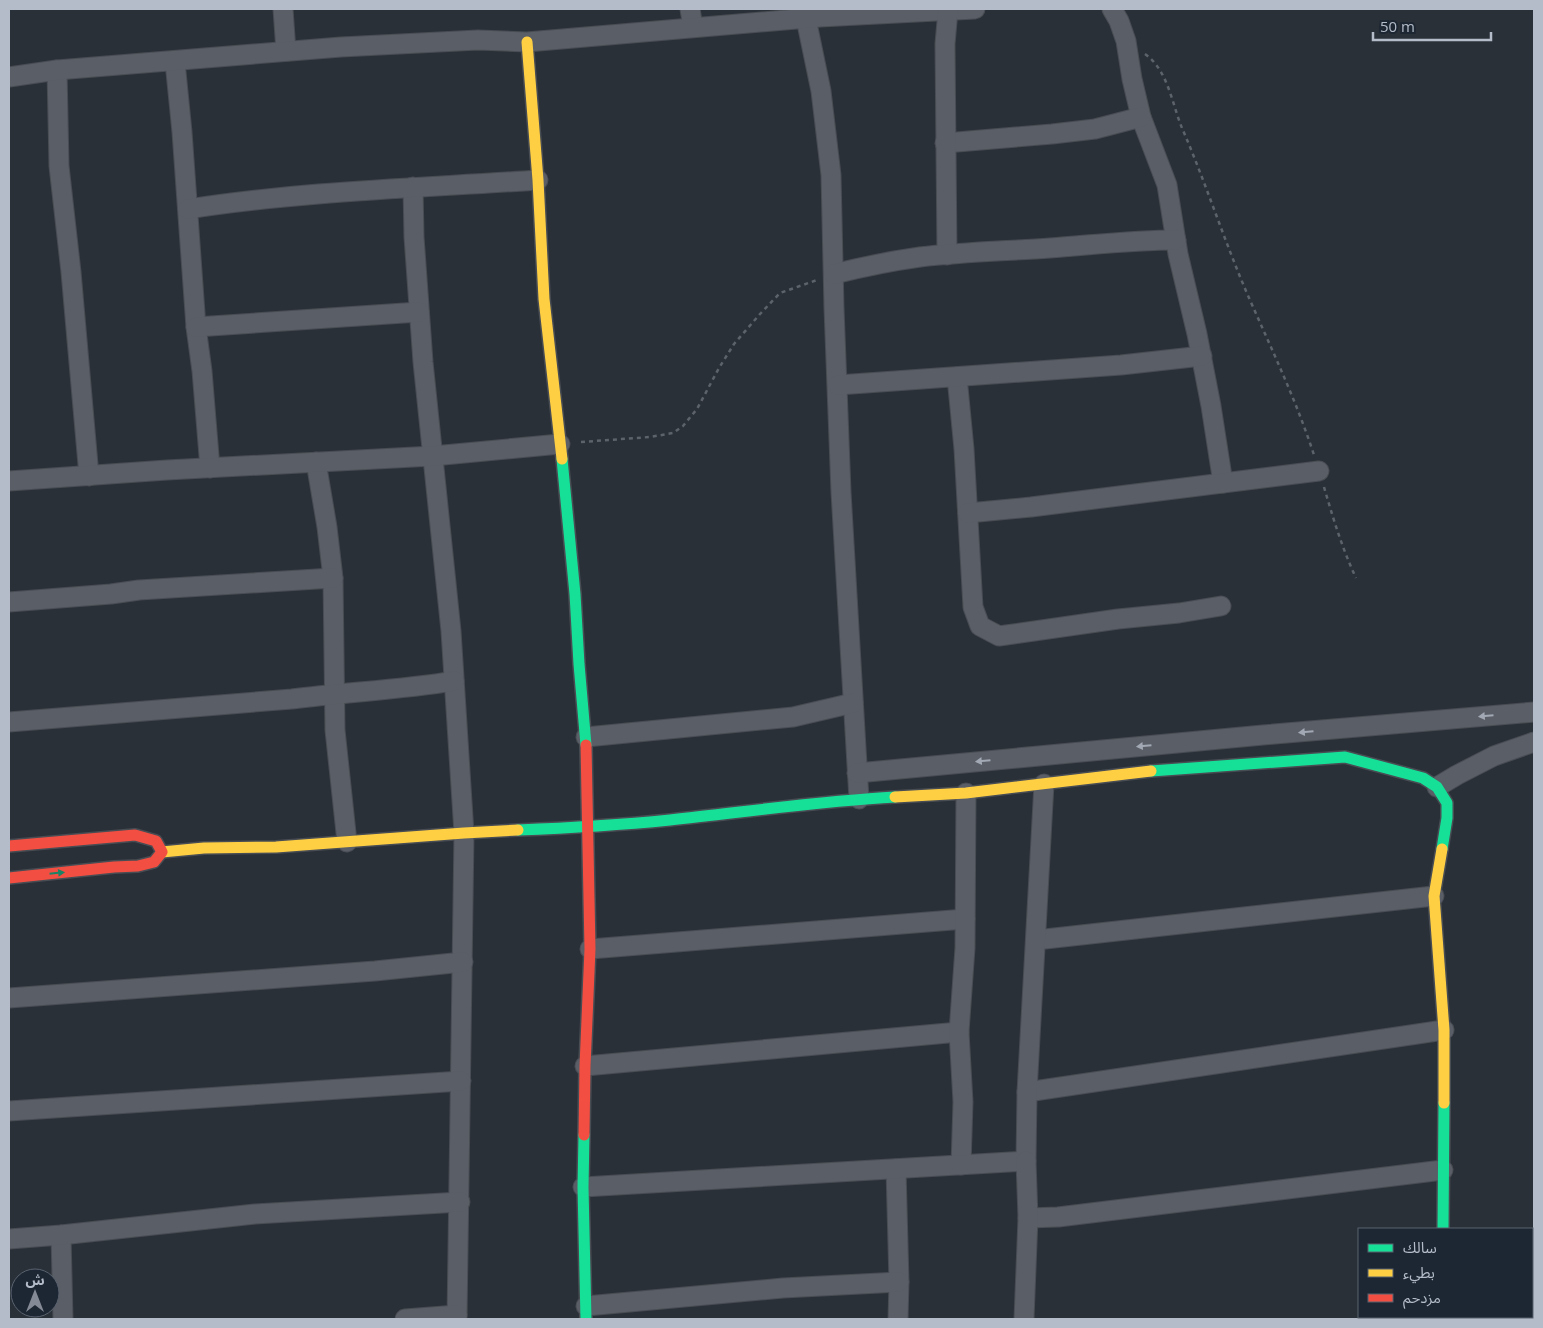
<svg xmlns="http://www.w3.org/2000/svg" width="1543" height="1328" viewBox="0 0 1543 1328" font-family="'Open Sans','Noto Sans Arabic',sans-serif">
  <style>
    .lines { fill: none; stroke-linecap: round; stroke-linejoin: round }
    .street-casing { stroke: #484c53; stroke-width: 21 }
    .fast-casing { stroke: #484c53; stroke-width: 14 }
    .slow-casing { stroke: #484c53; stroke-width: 14 }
    .jam-casing { stroke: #484c53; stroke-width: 14 }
    .path { stroke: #5d636a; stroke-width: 2.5; stroke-dasharray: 4 4; stroke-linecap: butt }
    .street { stroke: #5a5e66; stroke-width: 19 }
    .fast { stroke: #16e098; stroke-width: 11 }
    .slow { stroke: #ffcf43; stroke-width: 11 }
    .jam { stroke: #f24e42; stroke-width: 11 }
    .oneway { fill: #a2a9b5 }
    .oneway2 { fill: #1a8366 }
  </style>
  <rect width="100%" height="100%" fill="#2a3038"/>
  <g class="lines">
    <g class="street-casing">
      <g id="street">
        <polyline points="283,9 286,51"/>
        <polyline points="690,9 693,27"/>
        <polyline points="804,9 821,91 831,175 834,308 841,492 859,799"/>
        <polyline points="1112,9 1119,21 1126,41 1132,79 1141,117 1167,185 1178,254 1197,334 1211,406 1223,483"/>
        <polyline points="175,62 182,132 196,327 202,371 210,468"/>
        <polyline points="57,70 59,166 71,272 89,476"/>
        <polyline points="9,77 57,70 341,47 478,40 527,42 820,17 975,9"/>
        <polyline points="945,143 1052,134 1095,129 1141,117"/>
        <polyline points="413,187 414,237 423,362 451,631 464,833 457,1319"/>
        <path d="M188,209C303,191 421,188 538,180"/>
        <polyline points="947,255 945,44 948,10"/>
        <path d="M834,274C862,267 891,261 920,257C963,252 1007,251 1050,248C1092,245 1133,240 1176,240"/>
        <polyline points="196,327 419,312"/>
        <polyline points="957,377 964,449 973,607 980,626 999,636 1118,619 1179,613 1221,606"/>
        <polyline points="838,385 1121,365 1202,356"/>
        <polyline points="316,462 327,527 333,578 335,730 347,842"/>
        <polyline points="9,481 167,470 433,456 560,444"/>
        <polyline points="968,513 1031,507 1319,471"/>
        <polyline points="9,602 111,594 139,590 333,578"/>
        <path d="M9,722L292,699C346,692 400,690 454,681"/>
        <polyline points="586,737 793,717 853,703"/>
        <polyline points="857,773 1263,735 1534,712"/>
        <polyline points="1437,787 1457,775 1494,756 1534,742"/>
        <polyline points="1036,940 1434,896"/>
        <polyline points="590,949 965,919"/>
        <polyline points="9,998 375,971 463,962"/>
        <polyline points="585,1066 959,1032"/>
        <polyline points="1027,1092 1444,1030"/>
        <polyline points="9,1111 461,1081"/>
        <polyline points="961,1165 963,1102 959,1032 965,948 966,793"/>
        <polyline points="896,1169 899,1282 898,1319"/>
        <polyline points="583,1187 1026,1161 1027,1092 1044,784"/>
        <polyline points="1028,1218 1058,1217 1443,1170"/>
        <polyline points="61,1235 63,1319"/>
        <polyline points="9,1239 61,1235 255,1214 460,1202"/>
        <polyline points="586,1306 783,1288 899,1282"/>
        <polyline points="405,1319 457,1315"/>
        <polyline points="1024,1319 1028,1218 1026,1161"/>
        <polyline points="1374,1319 1394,1317"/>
        <polyline points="1442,1319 1442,1317"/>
      </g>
    </g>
    <g class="fast-casing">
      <g id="fast">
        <polyline points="562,459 575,594 579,664 586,745"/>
        <polyline points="1151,771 1345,757 1423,778 1437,787 1447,803 1447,818 1442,849"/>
        <path d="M518,830C569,828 619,825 670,820C745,812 820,801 895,797"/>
        <polyline points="584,1135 583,1187 586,1319"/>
        <polyline points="1443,1229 1444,1103"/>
      </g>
    </g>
    <g class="slow-casing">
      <g id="slow">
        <polyline points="527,42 538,180 544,299 562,459"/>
        <polyline points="895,797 966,793 1151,771"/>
        <polyline points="1442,849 1434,896 1444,1030 1444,1103"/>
        <polyline points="162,852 204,848 276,847 464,833 518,830"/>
      </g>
    </g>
    <g class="jam-casing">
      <g id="jam">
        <polyline points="9,846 135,835 156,841 162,852 154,862 138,866 114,867 9,878"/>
        <polyline points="584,1135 585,1066 590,949 586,745"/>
      </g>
    </g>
    <g class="path">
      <path d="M1145,54C1168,70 1172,104 1182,128C1205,181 1223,237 1246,291C1270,346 1295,397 1314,455"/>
      <polyline points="581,442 650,437 673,433 683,426 697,409 719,368 734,344 760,314 780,293 817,280"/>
      <path d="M1324,487C1333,518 1342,548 1356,578"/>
    </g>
    <use href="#street" class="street"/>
    <use href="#fast" class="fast"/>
    <use href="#slow" class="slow"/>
    <use href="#jam" class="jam"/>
  </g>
  <defs><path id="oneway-solid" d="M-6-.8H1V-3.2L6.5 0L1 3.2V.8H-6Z" transform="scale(1.25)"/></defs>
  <g class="oneway">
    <use href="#oneway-solid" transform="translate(1486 716) rotate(175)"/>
    <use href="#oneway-solid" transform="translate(1306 732) rotate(175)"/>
    <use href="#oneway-solid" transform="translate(1144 746) rotate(175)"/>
    <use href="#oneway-solid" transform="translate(983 761) rotate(175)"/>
  </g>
  <use class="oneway2" href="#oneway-solid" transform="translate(57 873) rotate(-6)"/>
  <rect width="1543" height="1328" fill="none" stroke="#b4bcc9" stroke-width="20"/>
  <rect x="1358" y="1228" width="175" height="90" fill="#1d2633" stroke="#59626f"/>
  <rect x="1368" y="1244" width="25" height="8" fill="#16e098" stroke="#59626f"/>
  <text x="1403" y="1253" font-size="15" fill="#b4bcc9">سالك</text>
  <rect x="1368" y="1269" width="25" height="8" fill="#ffcf43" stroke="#59626f"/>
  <text x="1403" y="1278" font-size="15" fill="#b4bcc9">بطيء</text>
  <rect x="1368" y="1294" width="25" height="8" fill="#f24e42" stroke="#59626f"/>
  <text x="1403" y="1303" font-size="15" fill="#b4bcc9">مزدحم</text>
  <g transform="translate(35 1293)"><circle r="24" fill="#1d2633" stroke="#59626f"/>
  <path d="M0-4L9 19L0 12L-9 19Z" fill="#848b96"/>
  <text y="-8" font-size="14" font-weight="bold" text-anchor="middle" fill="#b4bcc9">ش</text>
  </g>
  <path d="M1373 32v8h118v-8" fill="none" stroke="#b4bcc9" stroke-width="2.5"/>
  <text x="1380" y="32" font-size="15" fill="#b4bcc9" stroke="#1d2633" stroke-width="4" paint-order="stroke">50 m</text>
</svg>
